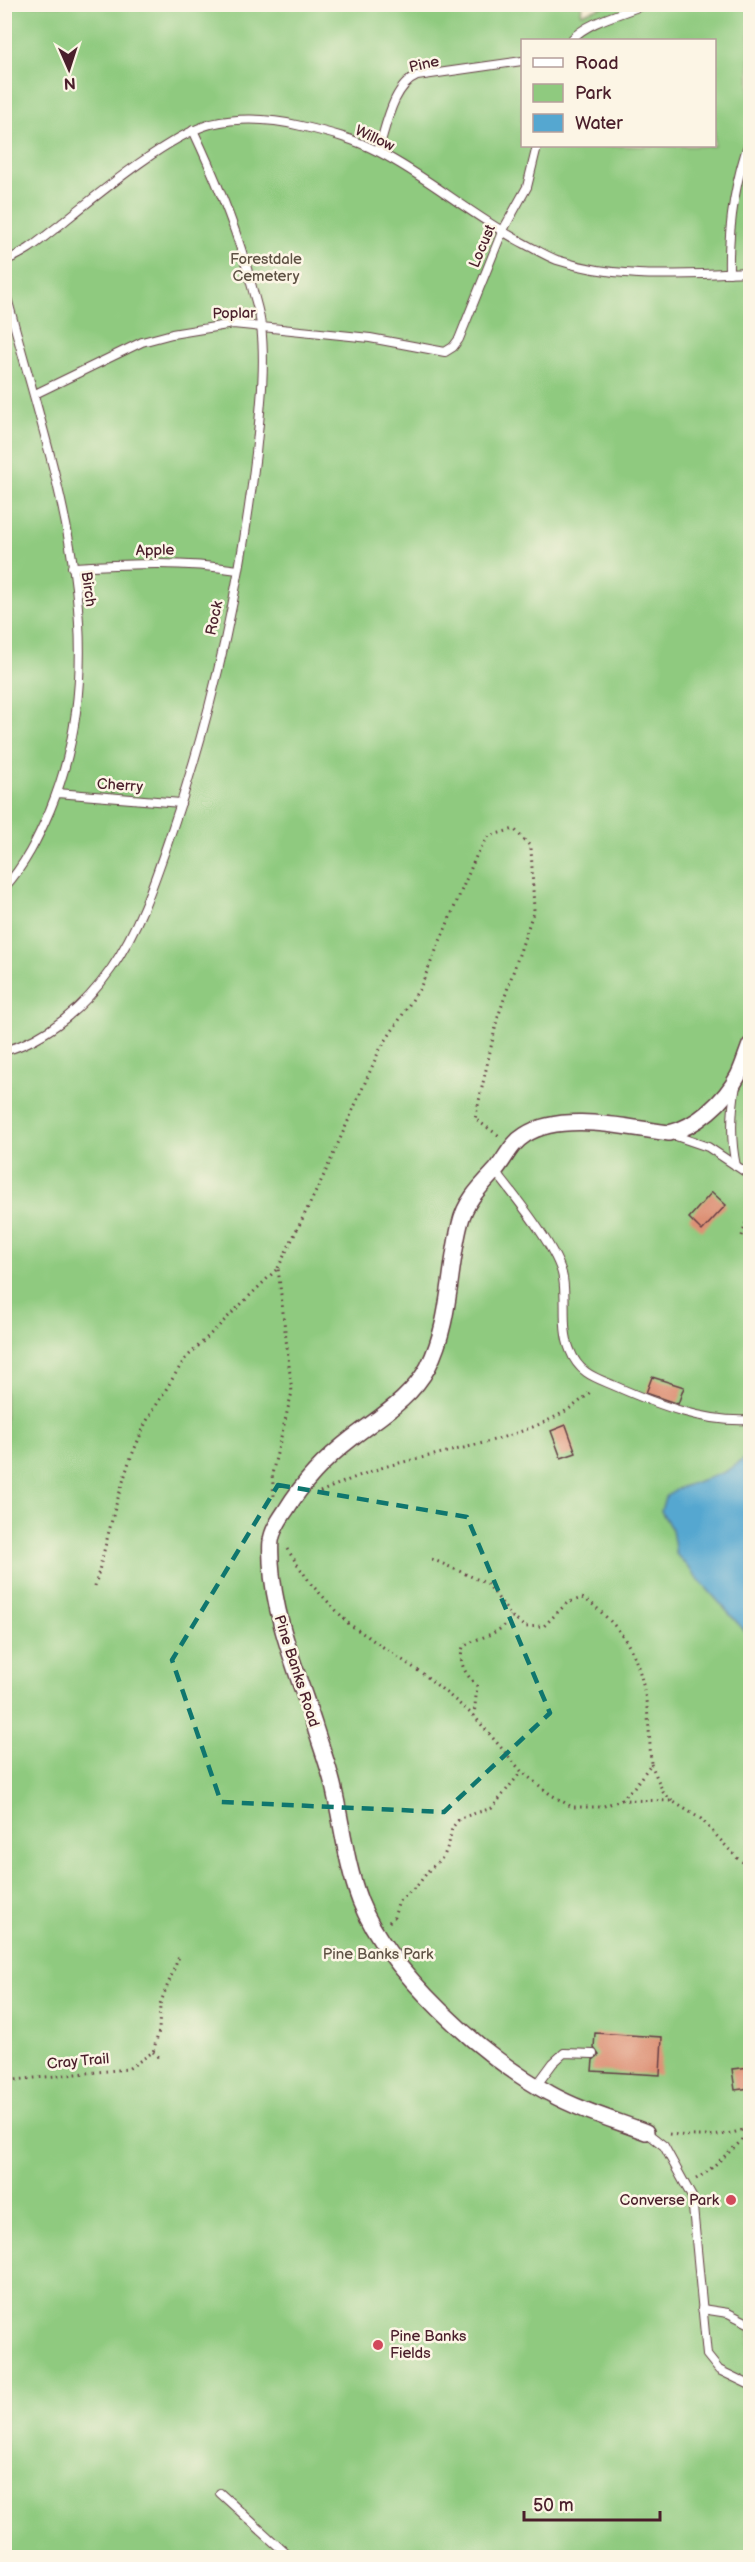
<svg xmlns="http://www.w3.org/2000/svg" width="755" height="2562" viewBox="0 0 755 2562" font-family="'Balsamiq Sans',sans-serif">
  <style>
    .green { fill: #8fca7f; stroke: #6c7455; stroke-width: 1.5; fill-rule: evenodd }
    .water { fill: #55a7d0; stroke: #50637e; stroke-width: 1.5 }
    .building { fill: #dd9176 }
    .lines { fill: none; stroke-linecap: round; stroke-linejoin: round }
    .service-casing { stroke: #633e44; stroke-width: 10 }
    .minor-casing { stroke: #633e44; stroke-width: 18 }
    .path { stroke: #633e44; stroke-width: 3; stroke-dasharray: 1.5 4.5; stroke-linecap: butt }
    .service { stroke: #fff; stroke-width: 8 }
    .minor { stroke: #fff; stroke-width: 15 }
    .marked { fill: none; stroke: #0f766e; stroke-width: 4.5; stroke-dasharray: 12 8; stroke-linejoin: round }
    .poi-dot { fill: #d1495b; stroke: #fcf5e5; stroke-width: 2 }
    .labels { text-anchor: middle; stroke-width: 5; stroke-linejoin: round; paint-order: stroke }
    .street-label { font-size: 15px; fill: #4a1f2b; stroke: #fcf5e5 }
    .park-label { font-size: 15px; fill: #5f5244; stroke: #fcf5e5 }
    .poi-label { font-size: 15px; fill: #4a1f2b; stroke: #fcf5e5; text-anchor: end }
  </style>
  <rect width="100%" height="100%" fill="#fcf5e5"/>
  <filter id="ink" filterUnits="userSpaceOnUse"><feTurbulence type="fractalNoise" baseFrequency=".0167" numOctaves="2"/><feDisplacementMap in="SourceGraphic" scale="12" xChannelSelector="R" yChannelSelector="G"/><feConvolveMatrix kernelMatrix="1 2 1 2 8 2 1 2 1" color-interpolation-filters="sRGB"/></filter>
  <filter id="wash" filterUnits="userSpaceOnUse"><feTurbulence type="fractalNoise" baseFrequency=".008" numOctaves="4" result="noise"/><feDisplacementMap in="SourceGraphic" scale="24" xChannelSelector="R" yChannelSelector="G"/><feGaussianBlur stdDeviation="1.35" result="paint"/><feColorMatrix in="noise" values="0 0 0 0 0 0 0 0 0 0 0 0 0 0 0 0 0 1.4 0 .05"/><feComposite in="paint" operator="in"/></filter>
  <g filter="url(#wash)">
    <rect width="100%" height="100%" fill="#f3ebd1"/>
    <path class="green" d="M582,4L581,14L607,5H750V2557L5,2558V5ZM522,40H714V146H522Z"/>
    <polygon class="water" points="750,1455 750,1637 676,1554 672,1530 661,1511 665,1497 679,1488 725,1472"/>
    <g id="blocks">
      <g class="building">
        <polygon points="712,1192 726,1205 702,1231 689,1218"/>
        <polygon points="652,1377 684,1387 678,1404 646,1393"/>
        <polygon points="566,1425 576,1453 561,1458 551,1431"/>
        <polygon points="595,2033 662,2037 660,2075 592,2071 593,2060 599,2055 594,2048"/>
        <polygon points="750,2067 750,2088 735,2090 732,2069"/>
      </g>
    </g>
  </g>
  <g filter="url(#ink)">
    <use href="#blocks" fill-opacity="0" stroke="#633e44" stroke-width="1.5"/>
    <g class="lines">
      <g class="service-casing">
        <g id="service">
          <path d="M571,40C588,21 622,14 646,4"/>
          <path d="M378,151C386,128 392,86 417,76L522,61"/>
          <path d="M4,261C29,252 41,239 61,224C97,195 169,135 211,124C241,117 272,119 301,126C327,132 355,139 379,152C430,178 473,217 525,244C535,249 546,256 557,260C621,281 684,274 750,272"/>
          <path d="M729,273C728,226 734,184 750,139"/>
          <path d="M4,286C47,456 122,637 50,810C38,838 25,865 4,888"/>
          <polyline points="35,394 142,342 172,334 233,324 370,338 445,352 453,347 459,339 502,232 527,187 537,146"/>
          <path d="M72,567C131,564 180,561 238,570"/>
          <polyline points="57,793 181,803"/>
          <path d="M4,1051C48,1039 86,1005 111,969C138,930 154,883 169,839C212,715 241,583 256,453C260,412 266,367 261,326C260,313 255,300 252,287C238,232 217,181 193,130"/>
          <path d="M736,1085C731,1113 730,1138 736,1166"/>
          <polyline points="673,1135 708,1147 750,1175"/>
          <path d="M495,1171C513,1194 559,1250 563,1278C567,1301 561,1328 570,1350C573,1358 579,1367 586,1372C594,1378 606,1382 615,1386C656,1404 705,1423 750,1420"/>
          <polyline points="536,2086 553,2063 564,2053 593,2054"/>
          <polyline points="646,2132 664,2146 692,2197 707,2355 719,2370 750,2385"/>
          <polyline points="702,2309 728,2313 750,2324"/>
          <polyline points="220,2493 291,2558"/>
        </g>
      </g>
      <g class="minor-casing">
        <path id="minor" d="M646,2132C614,2120 579,2110 549,2093C483,2058 388,1971 360,1901C346,1864 342,1823 333,1785C328,1764 320,1744 314,1724C297,1671 274,1619 271,1562C271,1556 270,1548 271,1541C272,1530 280,1519 286,1510C303,1482 326,1458 352,1438C379,1417 411,1399 428,1367C451,1322 448,1272 460,1224C465,1202 479,1188 494,1172C505,1160 510,1144 525,1135C562,1111 628,1128 669,1133C696,1127 725,1101 738,1076C743,1066 746,1055 750,1045"/>
      </g>
      <g class="path">
        <polyline points="742,1236 750,1209"/>
        <polyline points="278,1268 325,1173 379,1051 420,988 477,854 489,836 514,829 531,847 534,910 497,1020 475,1119 501,1137"/>
        <path d="M320,1492C341,1483 362,1474 384,1467C445,1450 549,1437 592,1390"/>
        <polyline points="287,1549 311,1584 349,1624 426,1676 474,1716 522,1772 550,1794 572,1807 601,1807 621,1800 672,1801 701,1819 737,1858 750,1867"/>
        <path d="M432,1559L488,1584L511,1616L525,1627L544,1626L567,1603L582,1598C593,1603 599,1610 607,1618C648,1656 648,1712 651,1764L634,1787L621,1800"/>
        <polyline points="95,1586 115,1508 129,1462 146,1422 184,1360 278,1268 292,1392 272,1474 274,1496"/>
        <path d="M474,1716L477,1686C465,1673 458,1664 463,1647C480,1635 501,1636 511,1616"/>
        <polyline points="651,1764 663,1792 672,1801"/>
        <polyline points="389,1922 394,1917 399,1901 417,1886 429,1870 444,1856 449,1843 452,1828 460,1818 492,1808 521,1772"/>
        <polyline points="153,2052 159,2057"/>
        <polyline points="4,2081 128,2069 153,2052 159,2031 160,2004 180,1954"/>
        <path d="M669,2134C697,2137 725,2138 750,2127"/>
        <polyline points="696,2179 707,2172 749,2134 750,2127"/>
      </g>
      <use href="#service" class="service"/>
      <use href="#minor" class="minor"/>
    </g>
  </g>
  <path class="marked" d="M278,1485L467,1517L550,1713L444,1812L221,1802L172,1660Z"/>
  <g class="poi-dot">
    <circle cx="731" cy="2200" r="6"/>
    <circle cx="378" cy="2345" r="6"/>
  </g>
  <g class="labels">
    <g class="street-label">
      <text transform="translate(424 64) rotate(-13)" y="5">Pine</text>
      <text transform="translate(375 138) rotate(25)" y="5">Willow</text>
      <text transform="translate(482 246) rotate(-67)" y="5">Locust</text>
      <text transform="translate(234 313) rotate(-1)" y="5">Poplar</text>
      <text transform="translate(155 550) rotate(-1)" y="5">Apple</text>
      <text transform="translate(89 589) rotate(82)" y="5">Birch</text>
      <text transform="translate(214 618) rotate(-78)" y="5">Rock</text>
      <text transform="translate(120 785) rotate(4)" y="5">Cherry</text>
      <text transform="translate(297 1671) rotate(72)" y="5">Pine Banks Road</text>
      <text transform="translate(78 2061) rotate(-5)" y="5">Cray Trail</text>
    </g>
    <g class="park-label">
      <text x="266" y="264">Forestdale<tspan x="266" dy="17">Cemetery</tspan></text>
      <text x="378" y="1959">Pine Banks Park</text>
    </g>
    <g class="poi-label">
      <text x="719" y="2205">Converse Park</text>
      <text x="390" y="2341" text-anchor="start">Pine Banks<tspan x="390" dy="17">Fields</tspan></text>
    </g>
  </g>
  <rect width="755" height="2562" fill="none" stroke="#fcf5e5" stroke-width="24"/>
  <rect x="521" y="39" width="195" height="108" fill="#fcf5e5" stroke="#b59f9b" stroke-width="1.5"/>
  <rect x="533" y="58" width="30" height="9" fill="#ffffff" stroke="#b59f9b" stroke-width="1.5"/>
  <text x="575" y="69" font-size="18" fill="#4a1f2b">Road</text>
  <rect x="533" y="84" width="30" height="18" fill="#8fca7f" stroke="#b59f9b" stroke-width="1.5"/>
  <text x="575" y="99" font-size="18" fill="#4a1f2b">Park</text>
  <rect x="533" y="114" width="30" height="18" fill="#55a7d0" stroke="#b59f9b" stroke-width="1.5"/>
  <text x="575" y="129" font-size="18" fill="#4a1f2b">Water</text>
  <g transform="translate(69 69) rotate(177)" stroke="#fcf5e5" stroke-width="4.5" paint-order="stroke">
  <path d="M0-4.5L10 22L0 15L-10 22Z" fill="#4a1f2b"/>
  <text y="-9" font-size="16" font-weight="bold" text-anchor="middle" fill="#4a1f2b">N</text>
  </g>
  <path d="M524 2511v9h136v-9" fill="none" stroke="#4a1f2b" stroke-width="3"/>
  <text x="533" y="2511" font-size="18" fill="#4a1f2b" stroke="#fcf5e5" stroke-width="4.5" paint-order="stroke">50 m</text>
</svg>
